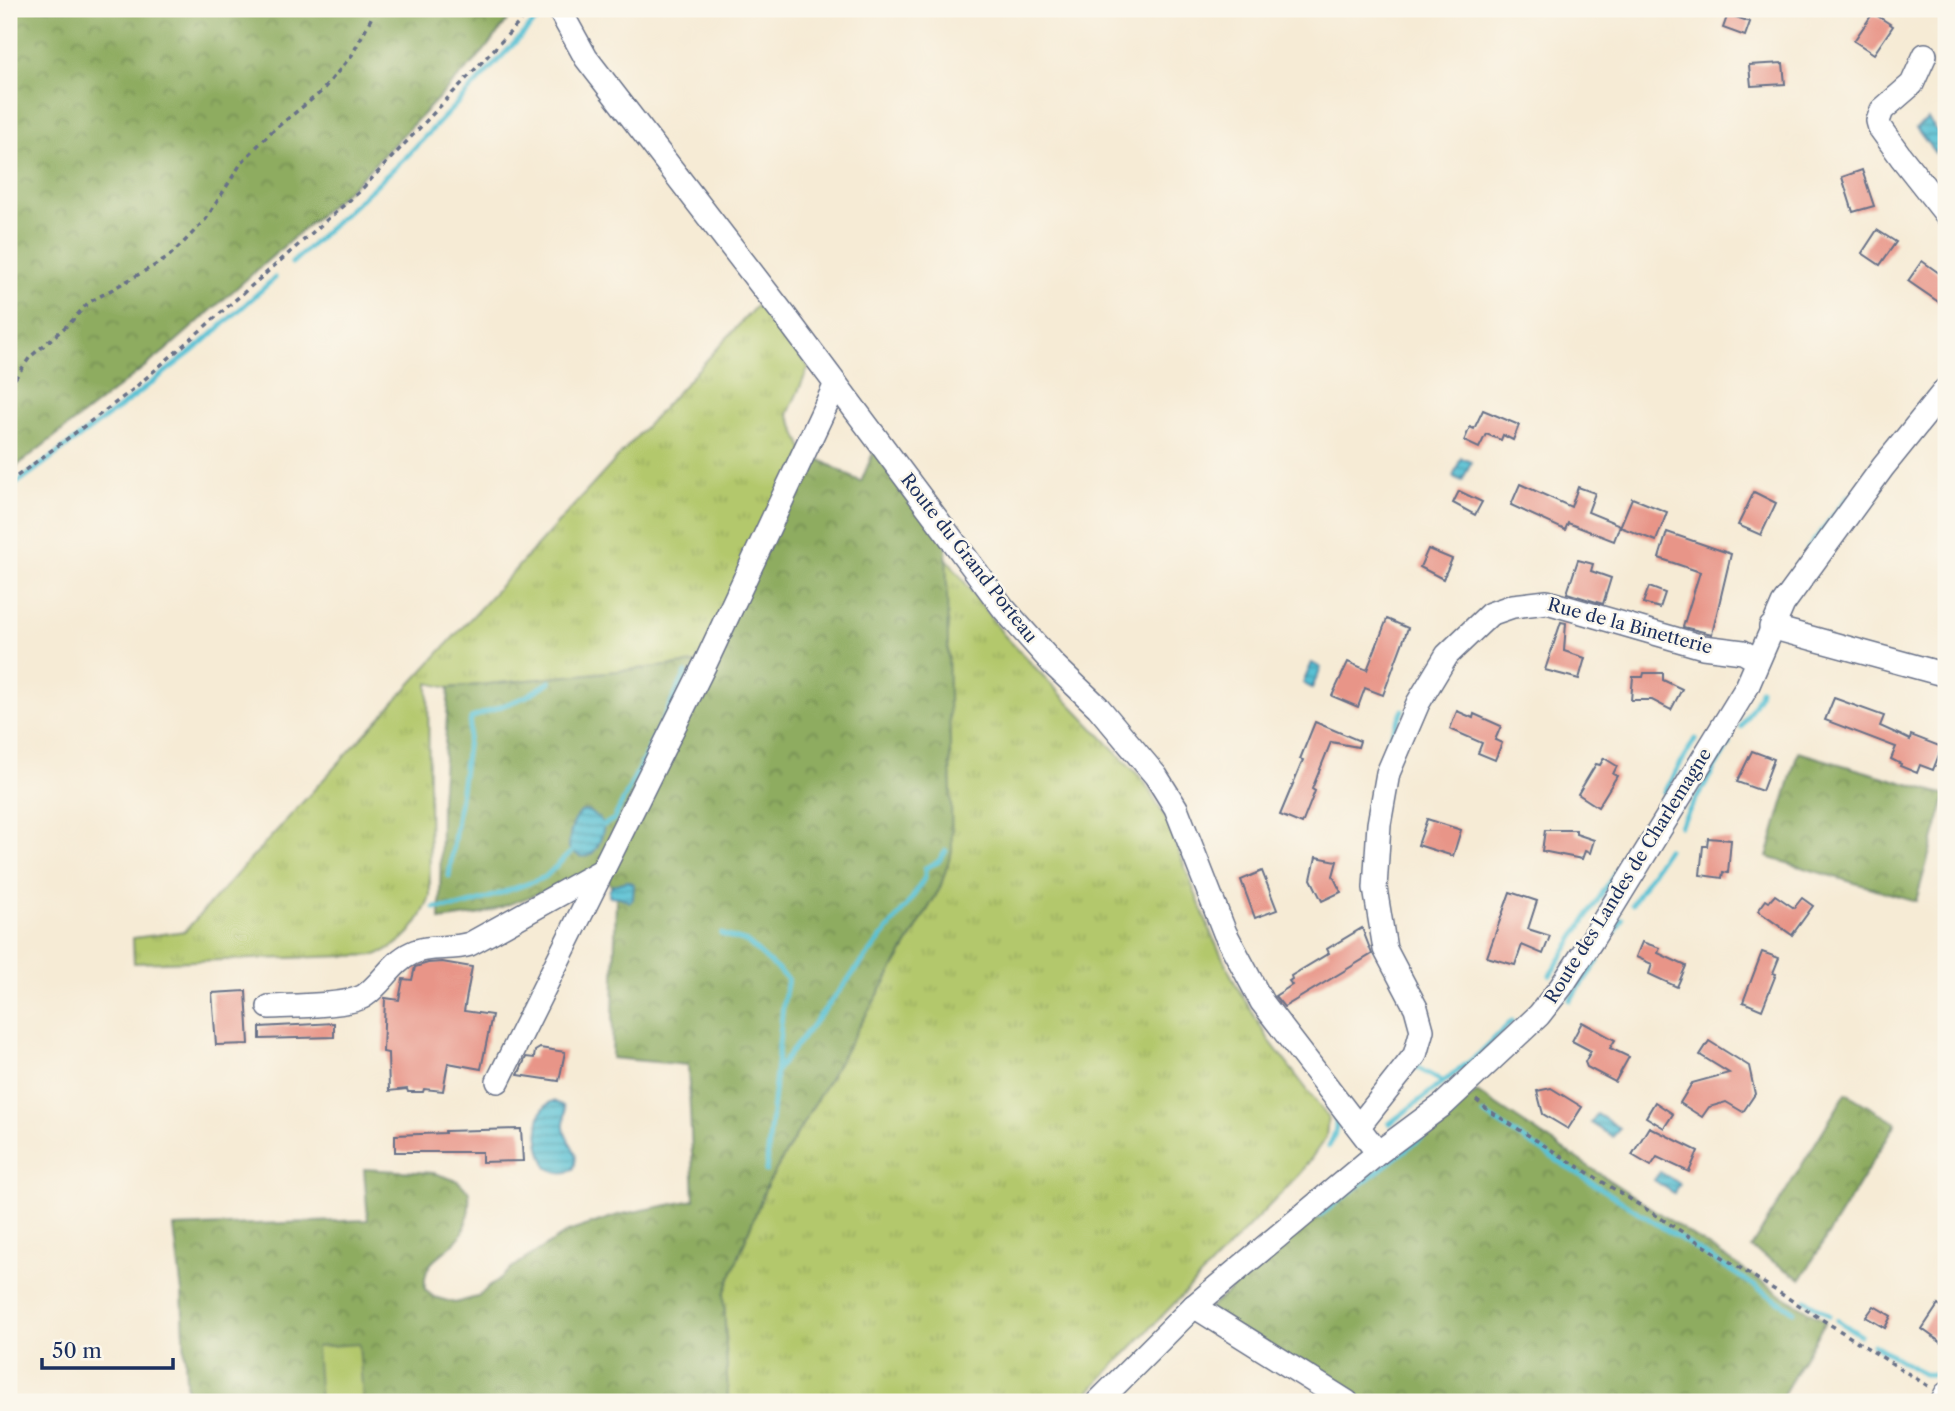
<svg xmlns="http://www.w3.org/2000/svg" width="1955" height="1411" viewBox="0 0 1955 1411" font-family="'Libre Caslon Text',serif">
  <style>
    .grass { fill: url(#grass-tufts); stroke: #677c65; stroke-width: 2 }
    .forest { fill: url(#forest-crowns); stroke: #546e5f; stroke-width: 2 }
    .pitch { fill: #b3c86c; stroke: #677c65; stroke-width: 2 }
    .water { fill: url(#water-rules); stroke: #3a7899; stroke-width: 2 }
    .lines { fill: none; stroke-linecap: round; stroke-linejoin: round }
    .stream { stroke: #58c1d4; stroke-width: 5 }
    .building { fill: #e89588 }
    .minor-casing { stroke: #687188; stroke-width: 26 }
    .path { stroke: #687188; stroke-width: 3.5; stroke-dasharray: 5 5; stroke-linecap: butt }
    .minor { stroke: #fff; stroke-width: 23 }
    .labels { text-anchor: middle; stroke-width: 5; stroke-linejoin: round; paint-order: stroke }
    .street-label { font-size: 18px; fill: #1b2f5e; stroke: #fbf7ec }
  </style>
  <defs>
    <pattern id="grass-tufts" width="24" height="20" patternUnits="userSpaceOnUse" patternTransform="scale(1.75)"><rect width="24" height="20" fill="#b3c86c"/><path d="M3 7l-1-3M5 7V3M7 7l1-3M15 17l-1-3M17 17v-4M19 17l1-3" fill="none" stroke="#99ac60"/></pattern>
    <pattern id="forest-crowns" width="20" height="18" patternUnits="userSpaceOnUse" patternTransform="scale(1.75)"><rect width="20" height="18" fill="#8eac60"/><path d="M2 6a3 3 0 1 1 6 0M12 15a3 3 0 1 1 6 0" fill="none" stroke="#738c52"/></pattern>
    <pattern id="water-rules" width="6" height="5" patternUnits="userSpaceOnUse" patternTransform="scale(1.75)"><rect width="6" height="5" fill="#58c1d4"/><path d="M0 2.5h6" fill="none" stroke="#489daf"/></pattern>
  </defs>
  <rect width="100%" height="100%" fill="#fbf7ec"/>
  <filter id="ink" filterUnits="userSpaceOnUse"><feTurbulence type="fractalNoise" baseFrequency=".0143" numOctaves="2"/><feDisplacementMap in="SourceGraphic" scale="14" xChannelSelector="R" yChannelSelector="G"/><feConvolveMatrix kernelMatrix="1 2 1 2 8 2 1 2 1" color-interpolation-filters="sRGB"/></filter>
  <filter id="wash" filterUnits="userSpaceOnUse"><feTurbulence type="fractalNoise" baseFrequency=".00686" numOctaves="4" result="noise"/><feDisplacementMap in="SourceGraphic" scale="28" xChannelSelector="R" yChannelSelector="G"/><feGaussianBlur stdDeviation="1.57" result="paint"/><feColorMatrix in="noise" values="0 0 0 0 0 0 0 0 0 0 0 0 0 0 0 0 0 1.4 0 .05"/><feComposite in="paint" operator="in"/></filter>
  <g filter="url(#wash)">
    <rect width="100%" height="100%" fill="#f6ebd5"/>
    <g class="grass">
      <path d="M757,305L809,367L788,414L804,451L706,662L449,688L428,683L430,896C420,925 404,944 376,955L134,963L133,938L185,931Z"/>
      <polygon points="946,557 1004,635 1143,780 1164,815 1214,940 1237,987 1269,1040 1328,1117 1326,1137 1301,1173 1097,1383 1080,1402 728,1402 724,1294 766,1187 940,888 951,851"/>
    </g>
    <g class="forest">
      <polygon points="9,9 516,9 483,52 359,180 165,351 9,472"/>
      <path d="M878,441L946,538L952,851L940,888L766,1187L724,1294L728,1402H187L182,1293L174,1227L368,1220L364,1169L434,1173L458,1181L469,1192C470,1207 469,1223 460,1236C445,1258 422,1256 425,1290L434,1297L455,1303L477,1297L519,1263L568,1232L618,1215L694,1200L688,1065L612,1058L616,896L603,870L482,914L440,920L441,800L449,688L706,662L804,451L861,482Z"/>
      <polygon points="1798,752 1946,795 1916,901 1767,857"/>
      <polygon points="1477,1092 1783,1296 1825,1321 1779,1402 1347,1402 1205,1312 1286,1242 1391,1162"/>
      <polygon points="1846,1093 1896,1123 1801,1279 1751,1248"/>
    </g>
    <polygon class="pitch" points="359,1344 363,1402 320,1402 316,1347"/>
    <g class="water">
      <polygon points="1928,119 1946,143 1935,153 1916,128"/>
      <polygon points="1461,458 1471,462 1462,481 1453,477"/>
      <polygon points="1312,663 1321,668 1312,688 1303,683"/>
      <path d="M587,811L599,818L604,825C601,845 590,870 569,848C569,834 572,822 581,812Z"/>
      <polygon points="627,881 634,884 633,899 630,902 620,897 609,896 609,891 613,885"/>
      <path d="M553,1101C555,1102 561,1104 563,1106C568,1112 563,1121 564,1128C566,1145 582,1148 573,1170C564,1174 557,1173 548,1168C538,1152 530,1111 553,1101Z"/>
      <polygon points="1597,1114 1619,1128 1613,1137 1591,1123"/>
      <polygon points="1660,1172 1680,1184 1674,1193 1654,1180"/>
    </g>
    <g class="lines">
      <g class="stream">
        <polyline points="292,263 406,157 547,9"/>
        <polyline points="9,489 127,402 200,345 275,278"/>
        <polyline points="1808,549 1848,496"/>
        <polyline points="1741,727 1759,696 1760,690"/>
        <polyline points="1388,741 1403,710"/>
        <polyline points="1664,792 1695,739"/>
        <polyline points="604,825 614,819 686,673"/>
        <polyline points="1680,826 1729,744"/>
        <polyline points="1634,841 1643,825"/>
        <polyline points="449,876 471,718 525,697 550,682"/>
        <polyline points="1632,904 1667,849"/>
        <polyline points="434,908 457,907 476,902 535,881 545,877 572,851"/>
        <polyline points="1616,931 1622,919"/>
        <polyline points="721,934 747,942 788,979 783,1005 766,1171"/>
        <polyline points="1550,975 1617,870"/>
        <polyline points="1570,1000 1598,961"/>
        <polyline points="1418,1063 1416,1067 1443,1082"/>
        <polyline points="777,1070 911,900 925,877 925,868 938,862 946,851"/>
        <polyline points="1484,1114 1794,1311"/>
        <polyline points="1389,1124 1478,1055 1512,1021"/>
        <path d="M1329,1146C1336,1133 1339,1125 1333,1110"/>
        <polyline points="1319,1216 1454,1113"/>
        <polyline points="1806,1300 1829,1315"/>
        <polyline points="1837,1320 1860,1335"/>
        <polyline points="1873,1344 1923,1374 1946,1375"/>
      </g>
    </g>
    <g id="blocks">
      <g class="building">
        <polygon points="1873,13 1893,26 1874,54 1854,41"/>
        <polygon points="1728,14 1750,22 1745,36 1723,28"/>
        <polygon points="1783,63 1785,84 1751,86 1749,65"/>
        <polygon points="1862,170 1874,206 1853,212 1842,177"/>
        <polygon points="1877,230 1896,242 1880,265 1862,253"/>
        <polygon points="1922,261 1946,278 1946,307 1908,281"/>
        <polygon points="1483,410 1519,425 1513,440 1503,435 1501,440 1486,434 1479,448 1464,441 1470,427 1474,429"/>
        <polygon points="1520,484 1571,507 1578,487 1595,493 1588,512 1620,525 1614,541 1568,523 1565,530 1511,505"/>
        <polygon points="1459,491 1482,502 1475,515 1453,503"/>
        <polygon points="1754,492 1776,503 1761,535 1738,525"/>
        <polygon points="1632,498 1667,512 1656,541 1620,527"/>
        <polygon points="1667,532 1731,554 1712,634 1683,627 1700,572 1659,558"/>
        <polygon points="1428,549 1452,559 1443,579 1420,567"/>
        <polygon points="1578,560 1593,564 1591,571 1611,578 1603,604 1567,593"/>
        <polygon points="1649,587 1665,593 1660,608 1643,603"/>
        <polygon points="1387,619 1408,628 1383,695 1365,688 1358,707 1332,696 1348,662 1367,670"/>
        <polygon points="1561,622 1566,623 1564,651 1585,658 1579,679 1545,670"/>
        <polygon points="1644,673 1663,673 1663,680 1682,689 1671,710 1652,700 1631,700 1633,677 1643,677"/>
        <polygon points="1834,698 1884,716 1880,726 1900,735 1910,740 1911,735 1942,747 1933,770 1920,765 1917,773 1900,766 1901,764 1891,759 1896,747 1825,720"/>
        <polygon points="1457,711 1473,718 1474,714 1501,726 1495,740 1502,743 1495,760 1478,753 1482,743 1450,729"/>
        <polygon points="1315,722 1360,741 1358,747 1331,742 1312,789 1315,791 1302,824 1280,815 1303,760 1300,759"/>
        <polygon points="1752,751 1774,759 1762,791 1737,782"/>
        <polygon points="1604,758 1617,766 1613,774 1617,776 1598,807 1578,794 1596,764 1600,765"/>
        <polygon points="1427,819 1461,830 1453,856 1418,845"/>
        <polygon points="1545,830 1576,830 1576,834 1594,840 1590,853 1585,851 1582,859 1542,851"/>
        <polygon points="1708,838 1731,840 1728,873 1723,872 1722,878 1700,875 1703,846 1707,846"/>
        <polygon points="1316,857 1337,861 1333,876 1341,892 1322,901 1311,879"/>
        <polygon points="1262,871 1277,910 1255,918 1241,880"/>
        <polygon points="1510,892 1537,901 1528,929 1550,936 1543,954 1522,945 1515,965 1487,957"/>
        <polygon points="1775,895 1794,908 1802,898 1813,906 1792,935 1758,911 1766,900 1769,902"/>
        <polygon points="1362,928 1372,954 1284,1007 1275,996 1292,985 1289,981 1292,979 1291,976 1329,953 1327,949"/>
        <polygon points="1642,942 1660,948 1658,953 1686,966 1677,987 1649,974 1652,964 1636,957"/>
        <polygon points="1762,952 1779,958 1773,973 1776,974 1762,1010 1743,1002"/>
        <polygon points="442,962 472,967 464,1011 492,1015 481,1069 448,1063 443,1091 424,1089 423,1092 408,1092 407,1089 389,1091 388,1053 383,1052 385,998 399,1000 403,979 412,980 415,967 428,963"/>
        <polygon points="246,991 249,1044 216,1045 212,993"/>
        <polygon points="1582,1022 1615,1040 1610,1048 1629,1057 1615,1082 1587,1067 1585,1062 1591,1051 1572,1041"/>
        <polygon points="334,1023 334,1037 260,1039 260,1027"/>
        <polygon points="1709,1041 1749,1066 1755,1094 1743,1112 1726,1102 1709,1107 1702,1117 1680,1103 1692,1083 1729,1073 1700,1055"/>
        <polygon points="540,1048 565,1052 559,1081 518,1075 526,1057 534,1058 535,1051"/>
        <polygon points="1551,1088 1582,1107 1568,1129 1543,1114 1537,1091"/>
        <polygon points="1655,1102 1673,1114 1664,1128 1646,1117"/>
        <polygon points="1649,1127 1698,1151 1689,1172 1657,1157 1651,1166 1632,1155"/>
        <polygon points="521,1129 523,1161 482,1162 482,1152 395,1152 395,1135 445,1133 445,1131"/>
        <polygon points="1938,1305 1946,1311 1946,1346 1922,1329"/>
        <polygon points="1874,1306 1891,1316 1885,1328 1866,1317"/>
      </g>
    </g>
  </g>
  <g filter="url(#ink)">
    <use href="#blocks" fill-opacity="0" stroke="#687188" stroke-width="2"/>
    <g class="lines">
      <g class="minor-casing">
        <g id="minor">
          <polyline points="559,9 586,58 785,316 1004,609 1054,665 1098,707 1156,776 1176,808 1225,933 1262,1002 1378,1153"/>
          <polyline points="1925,55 1912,84 1882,110 1878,121 1880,128 1901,157 1946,214"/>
          <polyline points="1771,627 1946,675"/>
          <path d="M269,1007C291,1006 348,1006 364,996C382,984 392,962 412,953C429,945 451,950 470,944L603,870"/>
          <polyline points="498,1081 706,662 836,384"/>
          <polyline points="1359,1126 1415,1055 1422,1030 1416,1008 1385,949 1375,888 1379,824 1388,773 1418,703 1447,655 1490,614 1513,606 1547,602 1703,647 1743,652 1757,660"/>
          <polyline points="1194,1306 1347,1402"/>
          <polyline points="1098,1402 1194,1306 1378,1153 1444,1104 1539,1015 1561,987 1592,940 1747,687 1783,604 1883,467 1946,389"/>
          <polyline points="1942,1402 1946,1394"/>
        </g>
      </g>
      <g class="path">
        <polyline points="9,387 30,357 70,323 88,303 166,259 183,243 206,219 242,162 271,132 321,92 352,55 376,9"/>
        <polyline points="9,482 130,392 360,191 532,9"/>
        <polyline points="1476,1100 1488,1110 1928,1386"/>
      </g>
      <use href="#minor" class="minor"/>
    </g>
  </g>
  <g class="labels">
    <g class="street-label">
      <text transform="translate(969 558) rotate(52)" y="6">Route du Grand Porteau</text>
      <text transform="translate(1630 626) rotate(15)" y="6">Rue de la Binetterie</text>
      <text transform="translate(1628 876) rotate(-58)" y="6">Route des Landes de Charlemagne</text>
    </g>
  </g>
  <rect width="1955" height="1411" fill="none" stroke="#fbf7ec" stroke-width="35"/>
  <path d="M42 1358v10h131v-10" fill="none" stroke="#1b2f5e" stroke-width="3.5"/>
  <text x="52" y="1358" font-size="21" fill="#1b2f5e" stroke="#fbf7ec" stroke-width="5" paint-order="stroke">50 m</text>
</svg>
